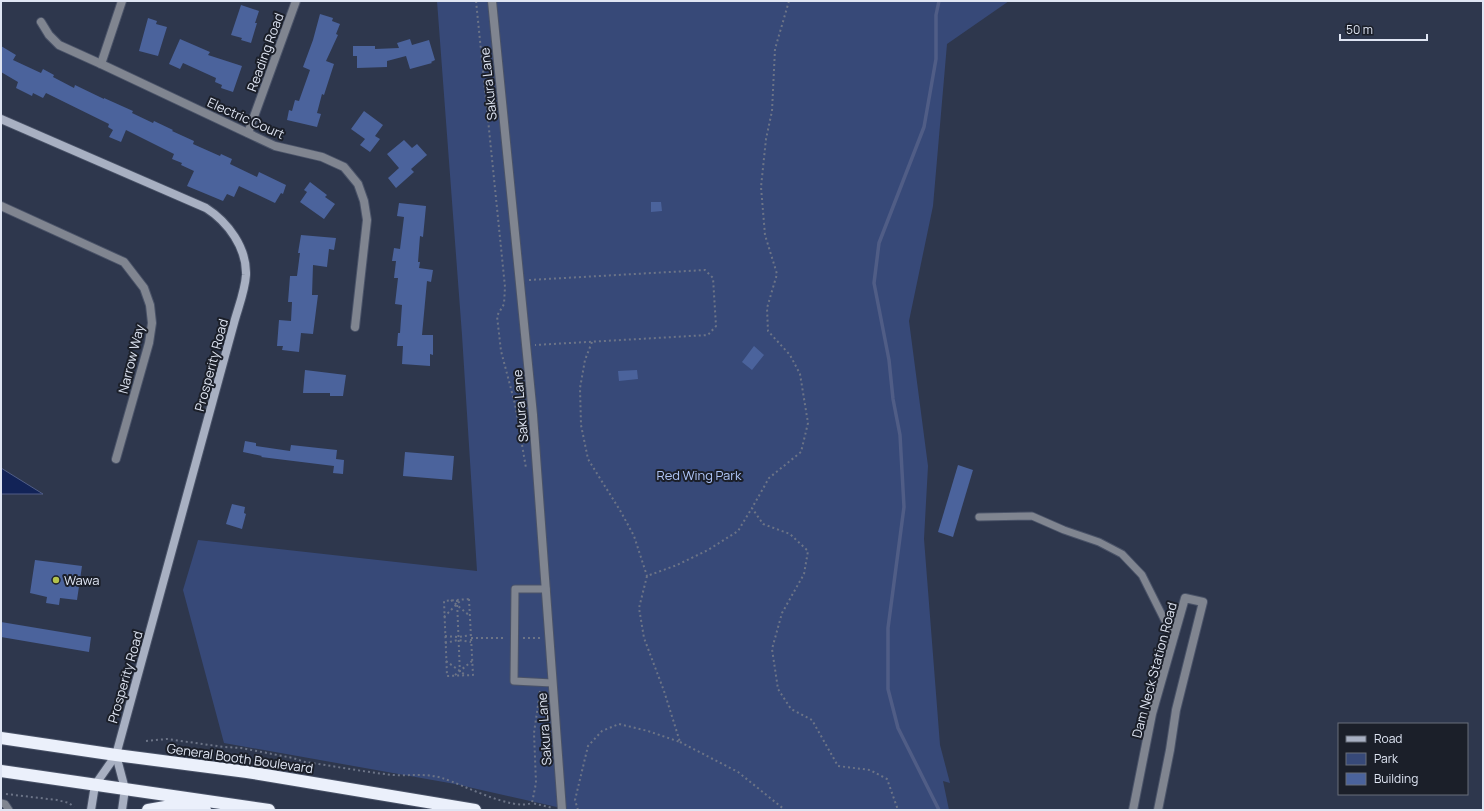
<svg xmlns="http://www.w3.org/2000/svg" width="1484" height="811" viewBox="0 0 1484 811" font-family="Manrope,sans-serif">
  <style>
    .green { fill: #374978 }
    .water { fill: #122357; stroke: #505d86 }
    .lines { fill: none; stroke-linecap: round; stroke-linejoin: round }
    .stream { stroke: #505d86; stroke-width: 3.5 }
    .building { fill: #4b639c }
    .lane-casing { stroke: #4a5368; stroke-width: 9 }
    .street-casing { stroke: #4a5368; stroke-width: 10 }
    .secondary-casing { stroke: #4a5368; stroke-width: 10 }
    .highway-casing { stroke: #4a5368; stroke-width: 14 }
    .path { stroke: #6c7487; stroke-width: 2; stroke-dasharray: 2 3; stroke-linecap: butt }
    .lane { stroke: #808590; stroke-width: 7 }
    .street { stroke: #808590; stroke-width: 8 }
    .secondary { stroke: #a8b0c2; stroke-width: 8 }
    .highway { stroke: #ebf0fb; stroke-width: 12 }
    .poi-dot { fill: #b3c24b; stroke: #1b1f29; stroke-width: 1.5 }
    .labels { text-anchor: middle; stroke-width: 4; stroke-linejoin: round; paint-order: stroke }
    .street-label { font-size: 13px; fill: #dfe5f3; stroke: #1b1f29 }
    .park-label { font-size: 13px; fill: #b1c7f9; stroke: #1b1f29 }
    .poi-label { font-size: 13px; fill: #dfe5f3; stroke: #1b1f29; text-anchor: start }
  </style>
  <rect width="100%" height="100%" fill="#2e374d"/>
  <polygon class="green" points="437,1 1009,1 947,44 933,206 909,321 928,466 924,539 940,745 950,783 943,781 949,810 570,810 455,784 224,743 183,590 198,540 477,571 462,335"/>
  <polygon class="water" points="1,468 43,494 1,494"/>
  <g class="lines">
    <polyline class="stream" points="939,1 936,15 936,59 924,127 879,243 874,283 889,360 893,399 900,435 904,507 888,628 888,689 898,728 939,810"/>
  </g>
  <g class="building">
    <polygon points="241,5 259,11 255,23 257,23 251,43 241,40 242,38 231,35"/>
    <polygon points="320,14 333,18 332,21 340,24 336,34 338,35 326,61 334,64 324,95 322,94 317,113 321,114 317,127 287,120 289,110 292,111 295,100 299,101 310,70 303,67 313,40"/>
    <polygon points="148,18 157,21 156,24 167,27 158,56 139,51"/>
    <polygon points="180,39 210,52 208,55 242,66 233,92 221,88 222,85 215,82 216,78 183,63 180,69 169,64"/>
    <polygon points="410,39 412,45 429,40 435,60 431,62 432,63 410,69 406,56 387,61 387,67 357,68 357,56 353,56 353,46 375,46 375,49 399,48 397,43"/>
    <polygon points="1,46 16,55 13,60 41,73 43,69 54,75 53,77 74,88 75,85 104,99 104,98 133,111 132,113 153,123 154,121 173,130 172,131 194,141 193,144 220,156 221,154 232,159 230,164 257,177 259,172 286,185 283,194 281,193 275,203 239,186 234,197 227,194 223,201 187,186 194,171 181,165 182,163 172,159 174,154 126,130 121,142 109,137 113,130 108,127 109,124 46,93 43,98 33,93 32,96 16,88 18,82 1,72"/>
    <polygon points="364,111 383,125 375,136 380,139 370,152 360,145 365,139 351,129"/>
    <polygon points="404,140 412,148 417,144 427,155 411,169 414,172 396,188 388,178 399,168 387,154"/>
    <polygon points="310,182 327,195 325,197 335,204 324,219 300,202 307,192 304,190"/>
    <polygon points="651,202 661,202 662,211 651,212"/>
    <polygon points="399,203 426,206 423,237 420,236 418,262 420,262 419,268 433,270 431,282 427,281 422,335 433,335 433,355 430,354 430,366 402,364 403,346 397,346 398,333 400,333 402,305 395,304 398,278 394,278 396,261 392,261 394,248 400,249 404,217 397,216"/>
    <polygon points="301,235 336,238 334,250 329,249 327,267 313,265 312,295 318,295 313,334 301,333 299,352 282,350 283,346 277,346 279,320 291,321 292,302 288,302 290,276 297,276 300,253 298,253"/>
    <polygon points="754,346 764,355 752,370 742,362"/>
    <polygon points="305,370 346,375 343,396 330,396 330,393 303,393"/>
    <polygon points="637,370 638,379 619,381 618,371"/>
    <polygon points="245,441 256,443 256,446 290,451 291,445 337,450 336,459 344,460 343,474 333,473 334,466 261,457 262,456 243,452"/>
    <polygon points="405,452 454,456 452,480 403,476"/>
    <polygon points="958,465 973,470 953,537 938,532"/>
    <polygon points="232,504 245,507 244,513 246,514 242,529 226,524"/>
    <polygon points="35,560 82,566 77,600 60,598 59,605 46,603 47,597 30,593"/>
    <polygon points="1,622 91,637 89,652 1,637"/>
  </g>
  <g class="lines">
    <g class="lane-casing">
      <g id="lane">
        <polyline points="979,517 1032,516 1064,530 1099,542 1122,554 1142,575 1165,621 1175,633"/>
        <polyline points="546,589 515,589 514,681 552,683"/>
        <polyline points="1,803 5,804 9,810"/>
      </g>
    </g>
    <g class="street-casing">
      <g id="street">
        <polyline points="492,1 533,415 562,810"/>
        <polyline points="41,22 49,35 59,45 101,64 275,146 322,157 344,167 358,184 364,201 367,220 355,327"/>
        <polyline points="101,64 122,1"/>
        <polyline points="248,133 296,1"/>
        <polyline points="1,206 124,262 144,288 150,305 152,323 149,343 116,459"/>
        <polyline points="1133,810 1152,714 1185,598 1203,602 1176,710 1170,750 1158,810"/>
      </g>
    </g>
    <g class="secondary-casing">
      <g id="secondary">
        <path d="M1,119L206,208C228,222 247,248 246,275C245,291 238,308 234,323L116,755L95,785L91,810"/>
        <polyline points="116,755 125,789 122,810"/>
      </g>
    </g>
    <g class="highway-casing">
      <g id="highway">
        <polyline points="1,738 116,755 247,772 475,810"/>
        <polyline points="1,771 269,810"/>
        <polyline points="148,810 171,806 205,810"/>
      </g>
    </g>
    <g class="path">
      <polyline points="476,1 505,287 504,304 497,316 501,351 515,404 526,468"/>
      <polyline points="789,1 775,49 772,111 766,139 761,187 765,235 777,274 767,308 768,331 790,355 800,374 808,423 801,452 769,478 752,508 763,524 790,534 808,551 804,574 782,613 772,649 778,689 791,709 812,720 838,766 870,770 887,779 898,810"/>
      <polyline points="529,280 705,270 713,278 716,326 708,335 535,345"/>
      <polyline points="592,342 585,360 580,388 581,425 588,459 621,512 634,536 647,576"/>
      <polygon points="469,599 473,675 447,676 444,601"/>
      <polyline points="451,600 470,616"/>
      <polyline points="457,600 460,675"/>
      <polyline points="444,617 461,600"/>
      <polyline points="445,636 458,637 471,635"/>
      <polyline points="471,638 506,638"/>
      <polyline points="523,638 540,638"/>
      <polyline points="445,643 458,640 471,642"/>
      <polyline points="446,661 464,674"/>
      <polyline points="455,675 472,661"/>
      <polyline points="540,691 534,733 536,783 532,803 553,808"/>
      <path d="M146,741L167,739L224,747L241,748L293,758L305,762C334,766 364,772 393,775C410,776 426,773 442,778C464,785 512,811 532,803"/>
      <polyline points="680,742 738,772 785,810"/>
      <polyline points="6,794 57,800 69,803 74,807"/>
      <polyline points="578,810 575,800 588,746 602,731 619,724 648,731 680,742 664,691 644,638 639,608 647,576 677,565 708,550 738,531 752,508"/>
    </g>
    <use href="#lane" class="lane"/>
    <use href="#street" class="street"/>
    <use href="#secondary" class="secondary"/>
    <use href="#highway" class="highway"/>
  </g>
  <circle class="poi-dot" cx="56" cy="580" r="4"/>
  <g class="labels">
    <g class="street-label">
      <text transform="translate(265 52) rotate(-70)" y="5">Reading Road</text>
      <text transform="translate(488 84) rotate(-96)" y="5">Sakura Lane</text>
      <text transform="translate(246 118) rotate(24)" y="5">Electric Court</text>
      <text transform="translate(131 359) rotate(-76)" y="5">Narrow Way</text>
      <text transform="translate(211 365) rotate(-75)" y="5">Prosperity Road</text>
      <text transform="translate(520 406) rotate(-95)" y="5">Sakura Lane</text>
      <text transform="translate(1154 670) rotate(-75)" y="5">Dam Neck Station Road</text>
      <text transform="translate(125 677) rotate(-74)" y="5">Prosperity Road</text>
      <text transform="translate(544 729) rotate(-94)" y="5">Sakura Lane</text>
      <text transform="translate(240 758) rotate(8)" y="5">General Booth Boulevard</text>
    </g>
    <g class="park-label">
      <text x="699" y="480">Red Wing Park</text>
    </g>
    <g class="poi-label">
      <text x="64" y="585">Wawa</text>
    </g>
  </g>
  <rect width="1484" height="811" fill="none" stroke="#dfe5f3" stroke-width="4"/>
  <rect x="1338" y="723" width="130" height="72" fill="#1b1f29" stroke="#696e7a"/>
  <rect x="1346" y="736" width="20" height="6" fill="#a8b0c2" stroke="#696e7a"/>
  <text x="1374" y="743" font-size="12" fill="#dfe5f3">Road</text>
  <rect x="1346" y="753" width="20" height="12" fill="#374978" stroke="#696e7a"/>
  <text x="1374" y="763" font-size="12" fill="#dfe5f3">Park</text>
  <rect x="1346" y="773" width="20" height="12" fill="#4b639c" stroke="#696e7a"/>
  <text x="1374" y="783" font-size="12" fill="#dfe5f3">Building</text>
  <path d="M1340 34v6h87v-6" fill="none" stroke="#dfe5f3" stroke-width="2"/>
  <text x="1346" y="34" font-size="12" fill="#dfe5f3" stroke="#1b1f29" stroke-width="3" paint-order="stroke">50 m</text>
</svg>
